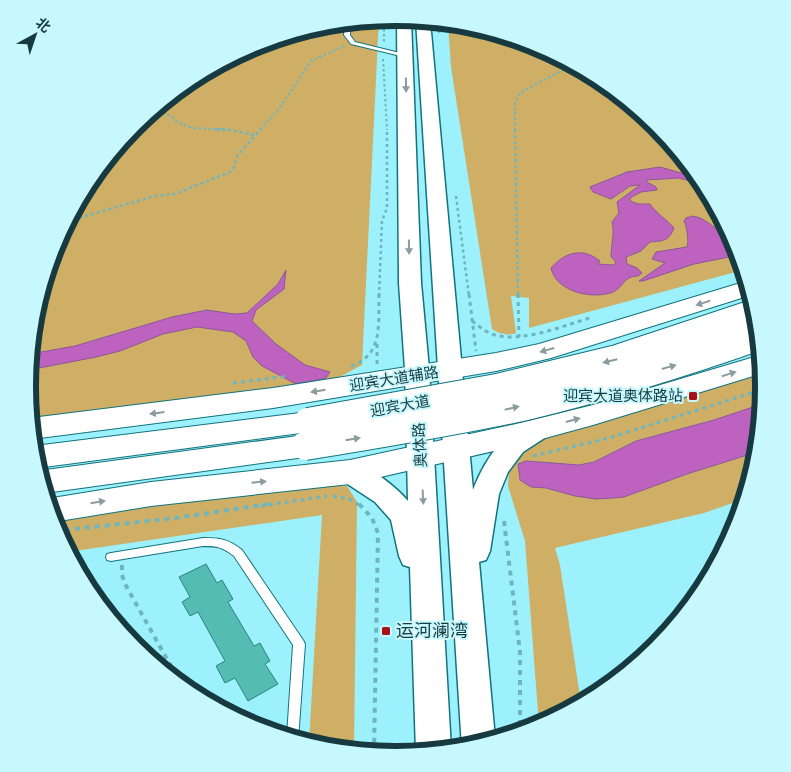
<svg xmlns="http://www.w3.org/2000/svg" width="791" height="772" viewBox="0 0 791 772" font-family="'Nunito Sans','Noto Sans SC',sans-serif">
  <style>
    .green { fill: #cfaf66 }
    .water { fill: #bd63bf; stroke: #8b5799 }
    .building { fill: #54bcb2; stroke: #2b847c }
    .lines { fill: none; stroke-linecap: round; stroke-linejoin: round }
    .service-casing { stroke: #11737e; stroke-width: 2 }
    .secondary-casing { stroke: #11737e; stroke-width: 3 }
    .primary-casing { stroke: #11737e; stroke-width: 2 }
    .trunk-casing { stroke: #11737e; stroke-width: 2 }
    .path-far3 { stroke: #70b5be; stroke-width: 2; stroke-dasharray: 2.5 2.5; stroke-linecap: butt }
    .path-far2 { stroke: #70b5be; stroke-width: 2.5; stroke-dasharray: 3 3; stroke-linecap: butt }
    .path-far1 { stroke: #70b5be; stroke-width: 3; stroke-dasharray: 4 4; stroke-linecap: butt }
    .path { stroke: #70b5be; stroke-width: 4; stroke-dasharray: 5 5; stroke-linecap: butt }
    .service { fill: #fff; fill-rule: evenodd }
    .secondary { fill: #fff; fill-rule: evenodd }
    .primary { fill: #fff; fill-rule: evenodd }
    .trunk { fill: #fff; fill-rule: evenodd }
    .trunk-bridge-casing { stroke: #11737e; stroke-width: 30; stroke-linecap: butt }
    .trunk-bridge { stroke: #fff; stroke-width: 28 }
    .oneway { fill: #8a9c9f }
    .poi-dot { fill: #a71219; stroke: #c7f8fe; stroke-width: 2 }
    .labels { text-anchor: middle; stroke-width: 4; stroke-linejoin: round; paint-order: stroke }
    .street-label { font-size: 15px; fill: #163a3f; stroke: #c7f8fe }
    .poi-label { font-size: 15px; fill: #163a3f; stroke: #c7f8fe; text-anchor: end }
    .near-poi-label { font-size: 18px; fill: #163a3f; stroke: #c7f8fe; text-anchor: start }
    .rim { fill: none; stroke: #163a3f; stroke-width: 6 }
  </style>
  <rect width="100%" height="100%" fill="#9cf1fc"/>
  <g class="green">
    <polygon points="379,19 362,365 293,402 32,434 27,386 34,314 55,245 89,181 135,125 191,79 255,45 324,25"/>
    <path d="M448,23L468,25L537,46L600,80L656,126L702,182L736,245L743,270L529,328V298L511,296L516,333C508,336 499,334 492,329L451,67Z"/>
    <path d="M762,363L764,386L762,404L714,420L636,441L594,462L579,465L526,461L518,464L520,480C531,487 537,486 549,489C574,496 598,500 624,497L687,474L757,452L744,499L704,513L555,548L560,565L581,703L539,725L525,541L508,486L509,472L517,456L549,428Z"/>
    <polygon points="325,484 347,486 357,502 354,750 323,747 309,743 322,515 68,552 53,519"/>
  </g>
  <g class="water">
    <path d="M660,167L681,173L686,176H698L704,185L679,178L647,180V182L656,187L657,190L641,192L630,198V201L638,204H650C656,213 667,220 674,228C669,241 663,241 650,242L641,251L626,257L627,264L637,268L642,273C638,277 636,276 631,277C623,280 621,289 613,292C593,300 556,292 551,268C565,252 583,247 600,261L598,264L614,265L616,262L611,257C611,245 615,233 612,222L619,213L617,202L640,185L630,186L611,199L593,192L590,187L627,172Z"/>
    <path d="M693,216C710,219 712,231 730,234L739,255L694,264L643,281H639L665,263L652,259L656,252L687,247C689,242 687,226 684,221L686,218Z"/>
    <polygon points="286,270 284,289 256,310 252,321 276,344 305,365 330,372 326,378 296,384 262,366 253,357 246,341 233,332 197,327 163,334 120,351 96,357 29,370 30,354 75,346 172,317 207,310 234,314 247,313 278,284"/>
    <polygon points="762,404 757,452 687,474 624,497 613,498 596,499 575,496 546,488 531,487 520,480 518,464 526,461 579,465 594,462 636,441 714,420"/>
  </g>
  <polygon class="building" points="206,564 217,583 222,580 233,599 228,602 254,646 260,643 270,661 265,664 278,684 248,701 235,678 225,683 216,666 225,661 198,612 190,616 182,602 190,597 179,577"/>
  <g class="lines">
    <g class="service-casing">
      <g id="service">
        <polygon points="345,22 351,22 350,35 355,42 408,55 405,57 351,44 344,35"/>
        <path d="M203,538C220,538 228,539 242,550L303,640L305,644L298,740L287,736L293,645L234,556C222,547 218,546 203,546L111,561L107,560L106,557L107,554L111,553Z"/>
      </g>
    </g>
    <g class="secondary-casing">
      <g id="secondary">
        <path d="M397,18L411,19L421,283L429,369L451,749L416,752L410,567L403,565L399,556L391,520L375,502L340,479L336,472L340,465C344,463 348,462 352,462C369,465 397,488 408,501L405,369L399,283Z"/>
        <path d="M416,20L430,21L473,490C483,463 512,413 546,423L550,430L546,437L523,452L508,472L499,494L490,551L486,560L479,562L495,739L462,748Z"/>
      </g>
    </g>
    <g class="primary-casing">
      <g id="primary">
        <polygon points="747,281 751,295 551,358 496,371 273,408 32,439 31,418 273,388 496,353 539,344"/>
        <polygon points="761,355 763,373 593,425 516,446 350,484 151,506 53,522 46,499 151,482 350,460 516,424 593,405"/>
      </g>
    </g>
    <g class="trunk-casing">
      <g id="trunk">
        <polygon points="308,412 318,415 322,422 318,429 308,432 37,468 34,458 34,446"/>
        <polygon points="305,435 315,438 320,446 315,454 305,457 45,493 38,471"/>
      </g>
    </g>
    <g class="path-far3">
      <polyline points="384,19 384,43"/>
      <polyline points="462,24 463,28 537,46"/>
      <polyline points="438,32 462,27"/>
      <polyline points="383,59 387,130"/>
      <polyline points="153,110 171,116 177,122 192,128 233,130"/>
      <polyline points="260,130 279,109 311,61 344,46"/>
      <polyline points="515,130 515,104 520,93 572,65"/>
    </g>
    <g class="path-far2">
      <polyline points="216,129 231,130 254,135"/>
      <polyline points="515,129 518,296"/>
      <polyline points="456,196 469,296"/>
      <polyline points="68,221 155,196 175,194 230,172 234,167 237,156 261,129"/>
      <polyline points="379,296 382,221 387,208 387,129"/>
    </g>
    <g class="path-far1">
      <polyline points="469,294 476,351"/>
      <polyline points="518,294 519,337"/>
      <path d="M472,321C479,326 486,333 495,335C523,343 565,325 593,317"/>
      <polyline points="377,344 377,365"/>
      <path d="M351,366C384,355 378,323 379,294"/>
      <polyline points="233,383 288,376"/>
      <polyline points="533,456 609,438 764,389"/>
      <polyline points="333,496 349,499 361,506"/>
      <polyline points="261,506 327,496"/>
    </g>
    <g class="path">
      <polyline points="359,504 372,518 378,533 374,752"/>
      <polyline points="504,521 520,652 520,731"/>
      <polyline points="65,530 175,518 269,504"/>
      <polyline points="122,565 122,575 125,584 182,686"/>
    </g>
    <use href="#service" class="service"/>
    <use href="#secondary" class="secondary"/>
    <use href="#primary" class="primary"/>
    <use href="#trunk" class="trunk"/>
    <g class="trunk-bridge-casing">
      <g id="trunk-bridge">
        <polyline points="308,422 497,388 617,359 756,313"/>
        <path d="M305,446C379,434 453,422 526,406C605,387 682,363 759,336"/>
      </g>
    </g>
    <use href="#trunk-bridge" class="trunk-bridge"/>
  </g>
  <defs><path id="oneway-solid" d="M-6-.8H1V-3.2L6.5 0L1 3.2V.8H-6Z" transform="scale(1.25)"/></defs>
  <g class="oneway">
    <use href="#oneway-solid" transform="translate(406 85) rotate(89)"/>
    <use href="#oneway-solid" transform="translate(409 247) rotate(89)"/>
    <use href="#oneway-solid" transform="translate(703 303) rotate(163)"/>
    <use href="#oneway-solid" transform="translate(547 350) rotate(164)"/>
    <use href="#oneway-solid" transform="translate(610 361) rotate(166)"/>
    <use href="#oneway-solid" transform="translate(669 367) rotate(-16)"/>
    <use href="#oneway-solid" transform="translate(729 374) rotate(-18)"/>
    <use href="#oneway-solid" transform="translate(318 391) rotate(171)"/>
    <use href="#oneway-solid" transform="translate(512 408) rotate(-13)"/>
    <use href="#oneway-solid" transform="translate(157 413) rotate(173)"/>
    <use href="#oneway-solid" transform="translate(573 420) rotate(-15)"/>
    <use href="#oneway-solid" transform="translate(353 439) rotate(-9)"/>
    <use href="#oneway-solid" transform="translate(259 482) rotate(-6)"/>
    <use href="#oneway-solid" transform="translate(423 497) rotate(87)"/>
    <use href="#oneway-solid" transform="translate(98 502) rotate(-9)"/>
  </g>
  <g class="poi-dot">
    <rect x="688" y="391" width="10" height="10" rx="2.5"/>
    <rect x="381" y="626" width="10" height="10" rx="2.5"/>
  </g>
  <g class="labels">
    <g class="street-label">
      <text transform="translate(394 379) rotate(-9)" y="5">迎宾大道辅路</text>
      <text transform="translate(400 406) rotate(-10)" y="5">迎宾大道</text>
      <text transform="translate(420 445) rotate(-93)" y="5">奥体路</text>
    </g>
    <g class="poi-label">
      <text x="683" y="401">迎宾大道奥体路站</text>
    </g>
    <g class="near-poi-label">
      <text x="396" y="637">运河澜湾</text>
    </g>
  </g>
  <path d="M0 0H791V772H0ZM395 26H396A359 359 0 0 1 755 385V387A359 359 0 0 1 396 746H395A359 359 0 0 1 36 387V385A359 359 0 0 1 395 26Z" fill="#c7f8fe" fill-rule="evenodd"/>
  <path class="rim" d="M395 26H396A359 359 0 0 1 755 385V387A359 359 0 0 1 396 746H395A359 359 0 0 1 36 387V385A359 359 0 0 1 395 26Z"/>
  <g transform="translate(35 35) rotate(40)" stroke="#c7f8fe" stroke-width="4" paint-order="stroke">
  <path d="M0-4L9 19L0 12L-9 19Z" fill="#163a3f"/>
  <text y="-8" font-size="14" font-weight="bold" text-anchor="middle" fill="#163a3f">北</text>
  </g>
</svg>
